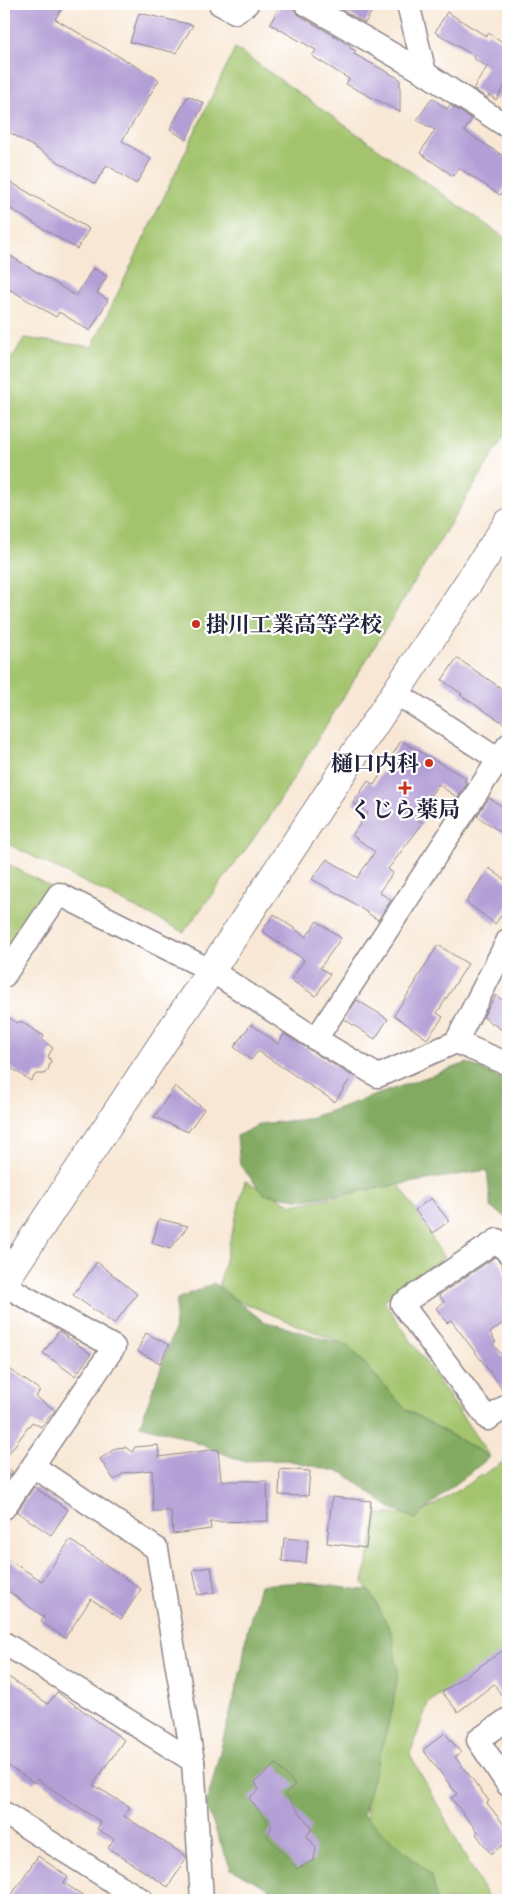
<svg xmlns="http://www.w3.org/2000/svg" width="512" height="1904" viewBox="0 0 512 1904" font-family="'EB Garamond','Noto Serif JP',serif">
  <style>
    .green { fill: #a3c46d; stroke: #627354 }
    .forest { fill: #82aa60; stroke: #52664e }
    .building { fill: #b39fd6 }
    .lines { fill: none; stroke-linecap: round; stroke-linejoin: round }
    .street-casing { stroke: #8d8488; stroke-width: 25 }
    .secondary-casing { stroke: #8d8488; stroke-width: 30 }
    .street { stroke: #fff; stroke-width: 22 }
    .secondary { stroke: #fff; stroke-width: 28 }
    .poi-dot { fill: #c8321e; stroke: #fff; stroke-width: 2 }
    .labels { text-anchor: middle; stroke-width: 4.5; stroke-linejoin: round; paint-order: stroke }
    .poi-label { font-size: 22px; font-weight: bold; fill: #22223b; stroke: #fff; text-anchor: start }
  </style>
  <rect width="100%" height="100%" fill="#fff"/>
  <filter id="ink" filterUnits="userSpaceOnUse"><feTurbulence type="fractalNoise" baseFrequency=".02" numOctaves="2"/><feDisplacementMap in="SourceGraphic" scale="10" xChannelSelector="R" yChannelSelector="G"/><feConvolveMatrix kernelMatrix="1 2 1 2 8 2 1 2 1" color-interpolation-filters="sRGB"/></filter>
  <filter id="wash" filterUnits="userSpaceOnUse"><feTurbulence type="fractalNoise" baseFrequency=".0096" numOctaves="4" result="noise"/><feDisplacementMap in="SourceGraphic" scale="20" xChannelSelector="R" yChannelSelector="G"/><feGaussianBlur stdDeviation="1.12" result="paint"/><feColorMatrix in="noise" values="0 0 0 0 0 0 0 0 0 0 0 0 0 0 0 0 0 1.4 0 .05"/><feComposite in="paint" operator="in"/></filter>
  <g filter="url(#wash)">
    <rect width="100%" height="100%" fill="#f8e7d4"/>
    <g class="green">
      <polygon points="235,48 508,240 508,430 269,818 184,932 4,842 4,369 25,338 92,347"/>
      <polygon points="4,862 57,890 4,971"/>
      <polygon points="245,1181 293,1205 399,1184 444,1258 384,1301 490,1457 405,1409 349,1346 217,1292"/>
      <polygon points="508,1459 508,1648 428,1703 410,1754 489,1900 427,1900 371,1838 362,1787 392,1634 363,1582 378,1514 420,1514"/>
    </g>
    <g class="forest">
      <polygon points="467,1063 508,1081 508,1218 491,1208 487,1170 304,1200 264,1194 240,1165 237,1136 260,1124 307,1119"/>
      <polygon points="214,1283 263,1321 349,1346 405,1409 490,1457 447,1491 415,1519 389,1507 344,1473 287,1460 242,1461 180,1436 140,1425 174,1331 177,1299"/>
      <polygon points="300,1582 370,1591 392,1634 398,1672 392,1711 363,1814 432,1876 437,1900 291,1900 231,1869 206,1806 242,1666 247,1631 260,1585"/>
    </g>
    <g id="blocks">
      <g class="building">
        <polygon points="4,4 65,4 55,19 159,80 122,141 151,159 136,184 107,165 95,184 4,129"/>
        <polygon points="281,4 293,4 294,10 299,15 351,46 350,48 356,51 354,54 400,79 400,112 346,84 349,79 312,56 316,50 270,24"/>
        <polygon points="332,4 376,4 365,23"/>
        <polygon points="447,12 486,36 488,33 508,45 508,80 496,100 489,95 487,98 473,89 487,67 473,58 474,56 435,32"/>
        <polygon points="139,13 193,25 176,53 130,42"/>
        <polygon points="188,96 204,103 186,140 170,129"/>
        <polygon points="432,98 447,109 450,105 472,119 464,131 508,159 508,182 500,195 459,168 453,176 420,153 435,130 417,120"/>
        <polygon points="4,178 89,229 77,249 4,205"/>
        <polygon points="4,252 76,296 93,268 107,276 97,293 108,300 90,331 59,312 56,317 4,286"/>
        <polygon points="457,658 508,693 508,726 460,695 462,694 442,680"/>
        <polygon points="401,741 466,778 464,781 467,783 458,798 438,784 416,818 423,823 388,869 393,873 379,892 391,900 378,920 344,897 312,879 327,859 357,878 375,852 352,835 368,813 353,803 368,781 374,785"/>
        <polygon points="489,798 508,810 508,837 477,816"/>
        <polygon points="489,868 508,882 508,905 495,924 466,902"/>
        <polygon points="274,914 306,937 317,921 341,938 320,968 330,974 316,996 291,980 304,960 262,931"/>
        <polygon points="438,945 468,964 437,1013 443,1017 427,1039 394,1015 416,982 415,982"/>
        <polygon points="496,995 508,1004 508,1034 483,1017"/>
        <polygon points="357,1000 388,1019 375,1039 344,1019"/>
        <polygon points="4,1014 17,1023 20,1021 44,1036 42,1040 53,1048 48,1056 51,1061 48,1070 44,1074 36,1074 31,1081 4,1063"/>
        <polygon points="251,1024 278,1044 284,1034 352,1076 335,1102 258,1051 251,1060 234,1047"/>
        <polygon points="175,1086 204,1109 188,1132 154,1117"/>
        <polygon points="431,1198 449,1221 433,1233 415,1210"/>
        <polygon points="159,1219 188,1226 170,1249 152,1243"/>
        <polygon points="495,1257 502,1264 508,1291 508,1319 490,1333 496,1342 493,1344 508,1363 508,1392 505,1392 451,1320 447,1323 436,1308 444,1302 439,1295"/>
        <polygon points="97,1262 137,1294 114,1324 73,1295"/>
        <polygon points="59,1331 91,1354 75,1376 43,1353"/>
        <polygon points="146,1333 169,1345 160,1363 137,1351"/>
        <polygon points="4,1366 40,1390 36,1397 55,1410 41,1427 32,1422 4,1460"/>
        <polygon points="158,1445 159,1457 218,1449 221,1481 267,1481 268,1521 210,1522 211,1529 173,1534 171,1511 153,1511 152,1470 124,1473 114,1480 100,1459 116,1448 125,1447 132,1452 135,1447"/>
        <polygon points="4,1466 13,1472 4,1485"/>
        <polygon points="280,1469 310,1471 308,1496 279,1495"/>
        <polygon points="34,1487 68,1510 51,1535 17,1512"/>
        <polygon points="332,1497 371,1501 366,1548 327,1543"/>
        <polygon points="284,1538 308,1540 306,1563 282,1561"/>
        <polygon points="70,1540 141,1589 121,1619 91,1599 65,1638 41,1622 44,1617 4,1588 4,1557 42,1581"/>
        <polygon points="211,1567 215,1592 198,1595 193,1570"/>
        <polygon points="508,1647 508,1705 494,1684 458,1712 442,1692"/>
        <polygon points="4,1674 48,1704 57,1692 124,1740 93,1785 130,1807 124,1816 186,1856 186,1859 168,1887 108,1848 114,1839 97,1829 101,1822 37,1779 34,1783 4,1763"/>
        <polygon points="445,1733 461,1753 455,1757 489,1801 487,1803 508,1830 508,1841 491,1854 476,1834 478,1832 451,1798 457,1794 423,1750"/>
        <polygon points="276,1764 295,1785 285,1794 312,1828 307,1836 316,1848 314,1860 297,1869 267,1836 272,1826 249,1798 259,1790 255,1782"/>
        <polygon points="38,1856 68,1877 64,1883 90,1900 8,1900"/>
      </g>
    </g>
  </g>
  <g filter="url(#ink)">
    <use href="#blocks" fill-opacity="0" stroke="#8d8488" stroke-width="1"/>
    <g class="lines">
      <g class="street-casing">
        <g id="street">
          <polyline points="220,4 235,12 247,4"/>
          <polyline points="306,4 425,73"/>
          <polyline points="408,4 425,73 508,127"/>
          <polyline points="396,693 508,766"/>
          <polyline points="4,976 59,894 212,971 316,1039 378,1076 456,1042 508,1064"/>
          <polyline points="316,1039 508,745"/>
          <polyline points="456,1042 508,940"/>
          <polyline points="508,1253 497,1240 402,1304 488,1419 508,1405"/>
          <polyline points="4,1285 114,1347 4,1508"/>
          <polyline points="33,1466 157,1549 193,1761 202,1900"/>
          <polyline points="4,1643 193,1761"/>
          <polyline points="508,1719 478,1740 508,1785"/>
          <polyline points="4,1813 142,1900"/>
        </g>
      </g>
      <g class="secondary-casing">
        <polyline id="secondary" points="4,1282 508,523"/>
      </g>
      <use href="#street" class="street"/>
      <use href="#secondary" class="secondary"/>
    </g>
  </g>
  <g class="poi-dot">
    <circle cx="196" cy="624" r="5"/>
    <circle cx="429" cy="763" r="5"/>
    <path d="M402.5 780.5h5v5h5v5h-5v5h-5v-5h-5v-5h5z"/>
  </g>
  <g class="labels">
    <g class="poi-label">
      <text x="206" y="632">掛川工業高等学校</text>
      <text x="419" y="771" text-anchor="end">樋口内科</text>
      <text x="405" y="817" text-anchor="middle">くじら薬局</text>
    </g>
  </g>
  <rect width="512" height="1904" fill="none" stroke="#fff" stroke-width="20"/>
</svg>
